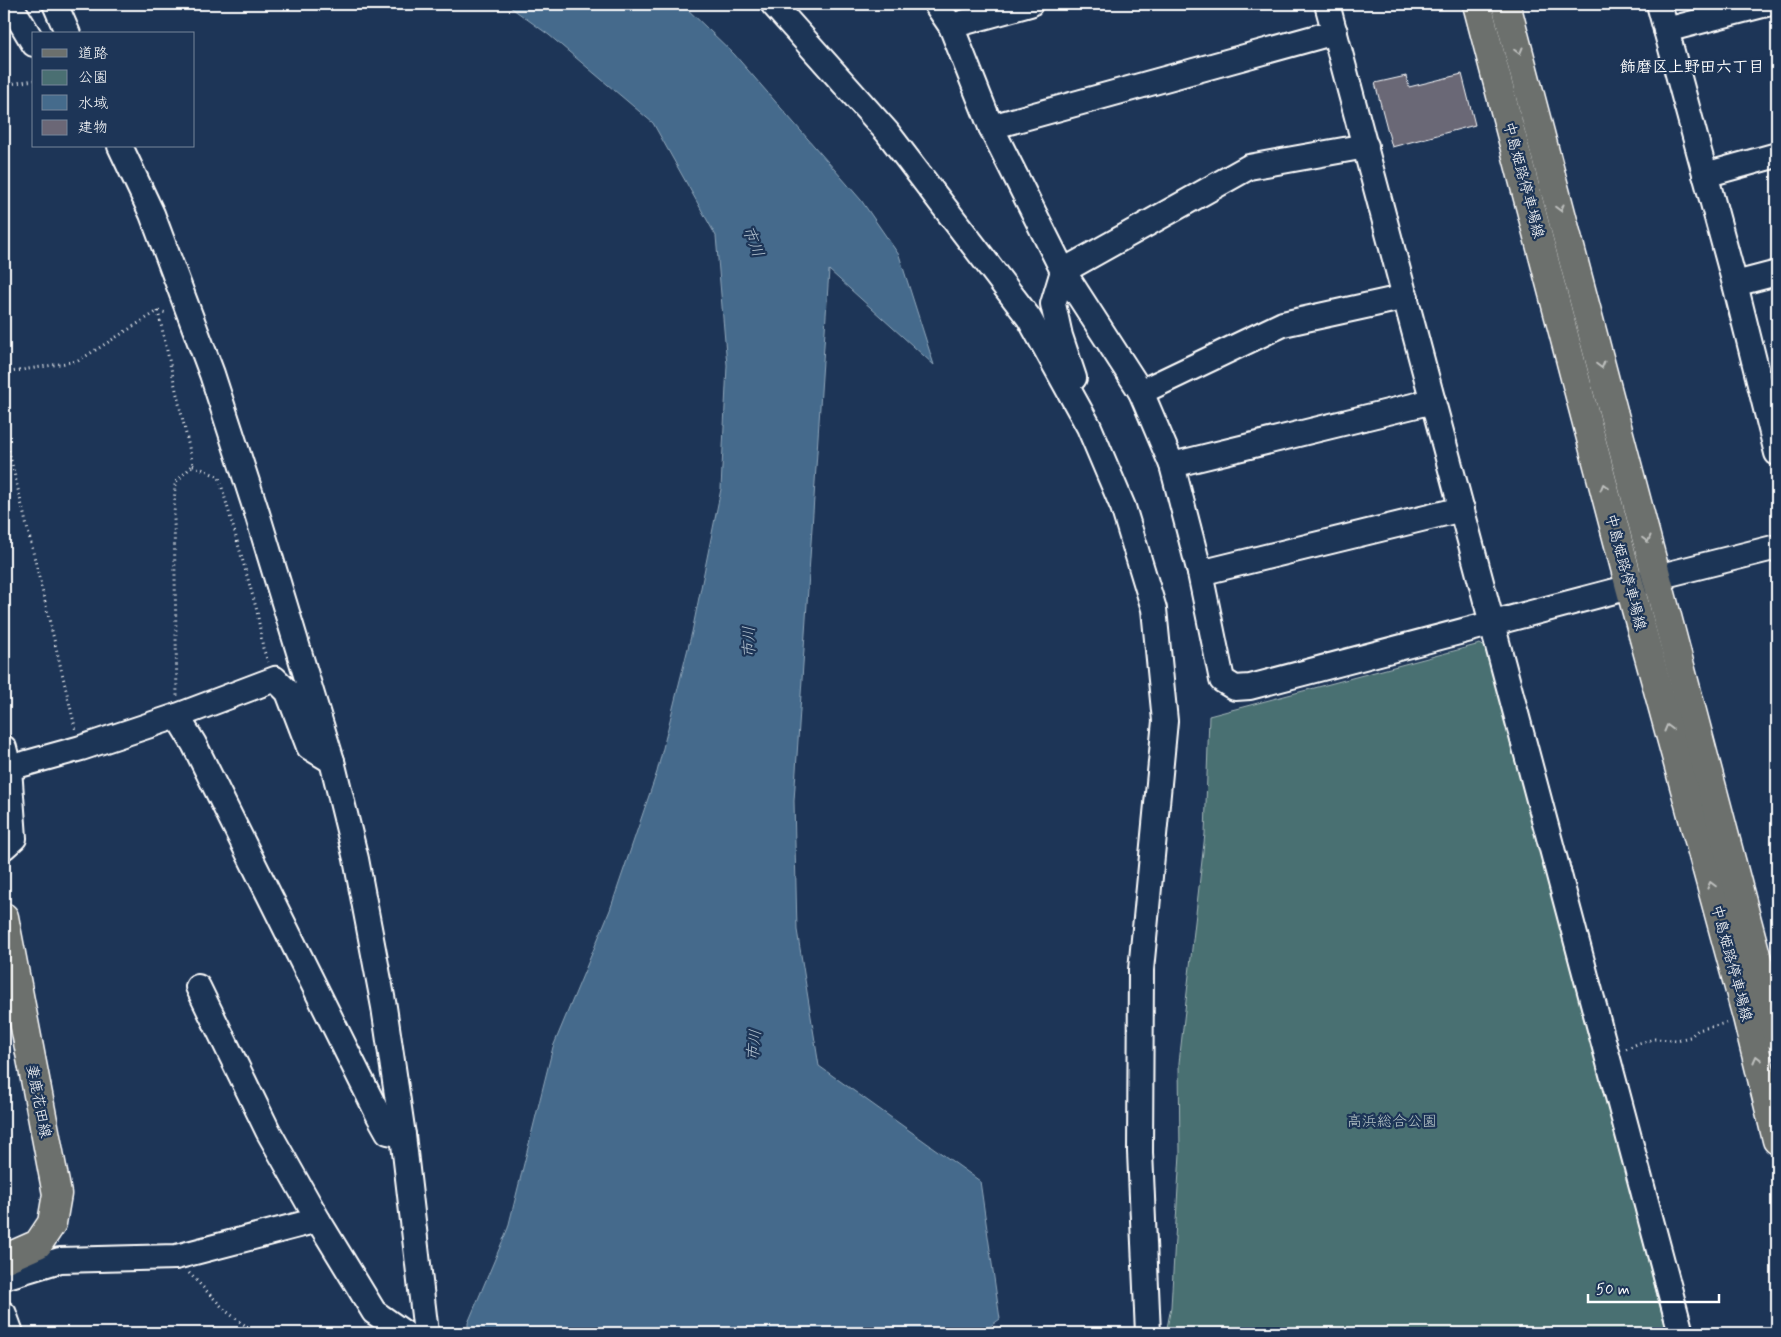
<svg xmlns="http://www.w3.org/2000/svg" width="1781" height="1337" viewBox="0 0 1781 1337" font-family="Mynerve,'Klee One',sans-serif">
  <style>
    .green { fill: #4a6f72; stroke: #a4b7b8 }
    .water { fill: #456b8c; stroke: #8fa6ba }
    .building { fill: #6b6776; stroke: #fff }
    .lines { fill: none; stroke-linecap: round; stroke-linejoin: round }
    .minor-casing { stroke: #fff; stroke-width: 28 }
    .major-casing { stroke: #fff; stroke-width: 31 }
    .path { stroke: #fff; stroke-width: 3; stroke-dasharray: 1 4; stroke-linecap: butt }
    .minor { stroke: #1d3557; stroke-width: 24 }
    .major { stroke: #6c706d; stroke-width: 28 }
    .oneway { stroke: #bdbfbd }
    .labels { text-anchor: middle; stroke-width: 4.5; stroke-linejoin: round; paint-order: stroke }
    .street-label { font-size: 15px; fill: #fff; stroke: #1d3557 }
    .park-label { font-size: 15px; fill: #b7c5c7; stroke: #1d3557 }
    .neighbourhood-label { font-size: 16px; font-weight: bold; fill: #fff; stroke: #1d3557 }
    .water-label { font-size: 16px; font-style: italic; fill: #b5c4d1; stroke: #1d3557 }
  </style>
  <rect width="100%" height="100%" fill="#1d3557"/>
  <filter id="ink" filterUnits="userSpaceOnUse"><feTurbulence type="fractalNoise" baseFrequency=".02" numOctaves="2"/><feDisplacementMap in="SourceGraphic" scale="10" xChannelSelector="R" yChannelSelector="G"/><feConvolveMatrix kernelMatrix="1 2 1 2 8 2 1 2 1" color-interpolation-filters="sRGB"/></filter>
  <g filter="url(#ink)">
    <polygon class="green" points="1480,644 1490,650 1666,1330 1646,1333 1166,1333 1171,1307 1180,1153 1179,1063 1205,834 1209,716"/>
    <polygon class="water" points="506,4 682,4 734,54 861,200 899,255 934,365 829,270 794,801 797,930 819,1066 980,1181 1000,1319 981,1333 468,1333 468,1323 508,1228 553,1047 610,910 657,772 692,632 721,489 727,365 716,236 653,123 549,35"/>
    <polygon class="building" points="1462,74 1475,125 1392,147 1375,83 1406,76 1409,87"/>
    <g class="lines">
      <g class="minor-casing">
        <g id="minor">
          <polyline points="10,4 34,44"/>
          <polyline points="55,4 68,34"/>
          <polyline points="773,4 887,132 1029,318 1089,427 1123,507 1154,609 1165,721 1141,970 1140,1152 1148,1333"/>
          <polyline points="936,4 951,26 991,127 1063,271 1141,392 1172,465 1200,573 1222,680 1235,688 1250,687 1630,587 1657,577 1777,547"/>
          <polyline points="1327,4 1681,1333"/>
          <polyline points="1659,4 1735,284 1777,453"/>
          <polyline points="951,26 1030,4"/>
          <polyline points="1666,30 1767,4"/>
          <polyline points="991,127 1335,32"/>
          <polyline points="120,146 152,214 212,374 256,510 332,761 356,859 384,1007 403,1135 426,1333"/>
          <polyline points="1705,175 1777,155"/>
          <polyline points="1735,284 1777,273"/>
          <polyline points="1074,378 1060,336 1053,304 1063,271 1249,167 1366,146"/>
          <polyline points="1141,392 1283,324 1406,297"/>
          <polyline points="1172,465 1433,401"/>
          <polyline points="1200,573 1462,509"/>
          <polyline points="177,716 194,744 379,1116 388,1132 403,1135"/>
          <polyline points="4,748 9,768"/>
          <polyline points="4,847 14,838 9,768 81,748 177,716 275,679 288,692 309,747 332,761"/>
          <polyline points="198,987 268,1131 318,1220"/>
          <polyline points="4,1277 60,1260 176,1257 318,1220 374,1312 404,1333"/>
          <polyline points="4,1314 11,1333"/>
        </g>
      </g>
      <g class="major-casing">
        <g id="major">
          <polyline points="1477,4 1630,587 1747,1017 1777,1140"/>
          <polyline points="1506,4 1777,1035"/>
          <polyline points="4,917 57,1194 52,1223 38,1244 4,1259"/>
        </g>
      </g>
      <g class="path">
        <polyline points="4,85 34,80"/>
        <polyline points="158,311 193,465 175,483 174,516 177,696"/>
        <polyline points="4,373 78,361 158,311 167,313 168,314"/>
        <polyline points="4,431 76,731"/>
        <polyline points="193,465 219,477 257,611 263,648 268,662"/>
        <polyline points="1626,1049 1639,1043 1655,1039 1677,1040 1690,1037 1698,1030 1726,1023"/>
        <polyline points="189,1273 226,1311 255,1333"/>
      </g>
      <use href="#minor" class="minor"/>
      <use href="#major" class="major"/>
    </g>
    <defs><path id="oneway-chevron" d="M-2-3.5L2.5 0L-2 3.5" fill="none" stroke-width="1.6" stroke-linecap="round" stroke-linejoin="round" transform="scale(1.25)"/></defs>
    <g class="oneway">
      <use href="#oneway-chevron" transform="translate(1519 51) rotate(75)"/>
      <use href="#oneway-chevron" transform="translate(1560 208) rotate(75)"/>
      <use href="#oneway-chevron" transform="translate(1601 365) rotate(75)"/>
      <use href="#oneway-chevron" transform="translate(1604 487) rotate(-105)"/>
      <use href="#oneway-chevron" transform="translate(1647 539) rotate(75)"/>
      <use href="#oneway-chevron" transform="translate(1668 728) rotate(-105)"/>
      <use href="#oneway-chevron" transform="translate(1711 885) rotate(-105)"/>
      <use href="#oneway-chevron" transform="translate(1757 1059) rotate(-104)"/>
    </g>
  </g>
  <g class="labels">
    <g class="street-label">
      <text transform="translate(1524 180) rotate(75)" y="5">中島姫路停車場線</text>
      <text transform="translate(1626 572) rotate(75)" y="5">中島姫路停車場線</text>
      <text transform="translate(1732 963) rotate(75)" y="5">中島姫路停車場線</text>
      <text transform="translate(39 1101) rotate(79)" y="5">妻鹿花田線</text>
    </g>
    <g class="park-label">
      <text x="1392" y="1126">高浜総合公園</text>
    </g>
    <g class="neighbourhood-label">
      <text x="1692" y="72">飾磨区上野田六丁目</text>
    </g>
    <g class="water-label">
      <text transform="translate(754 241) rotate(69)" y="6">市川</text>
      <text transform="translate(748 642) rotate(-90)" y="6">市川</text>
      <text transform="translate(753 1045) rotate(-84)" y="6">市川</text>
    </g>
  </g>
  <rect width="1781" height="1337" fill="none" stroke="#1d3557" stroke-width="20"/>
  <rect x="10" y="10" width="1761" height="1317" fill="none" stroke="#fff" stroke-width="2" filter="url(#ink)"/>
  <rect x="32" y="32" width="162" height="115" fill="#1d3557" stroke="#77869a"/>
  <rect x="42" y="49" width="25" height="8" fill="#6c706d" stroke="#77869a"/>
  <text x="78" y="58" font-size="15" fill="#ffffff">道路</text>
  <rect x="42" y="70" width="25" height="15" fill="#4a6f72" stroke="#77869a"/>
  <text x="78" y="82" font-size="15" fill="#ffffff">公園</text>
  <rect x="42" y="95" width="25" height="15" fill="#456b8c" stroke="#77869a"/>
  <text x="78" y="108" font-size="15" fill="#ffffff">水域</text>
  <rect x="42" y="120" width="25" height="15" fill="#6b6776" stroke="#77869a"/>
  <text x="78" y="132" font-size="15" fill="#ffffff">建物</text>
  <path d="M1588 1294v8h131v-8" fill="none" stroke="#ffffff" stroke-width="2.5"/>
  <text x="1596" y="1294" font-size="15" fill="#ffffff" stroke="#1d3557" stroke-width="4" paint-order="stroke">50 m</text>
</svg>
